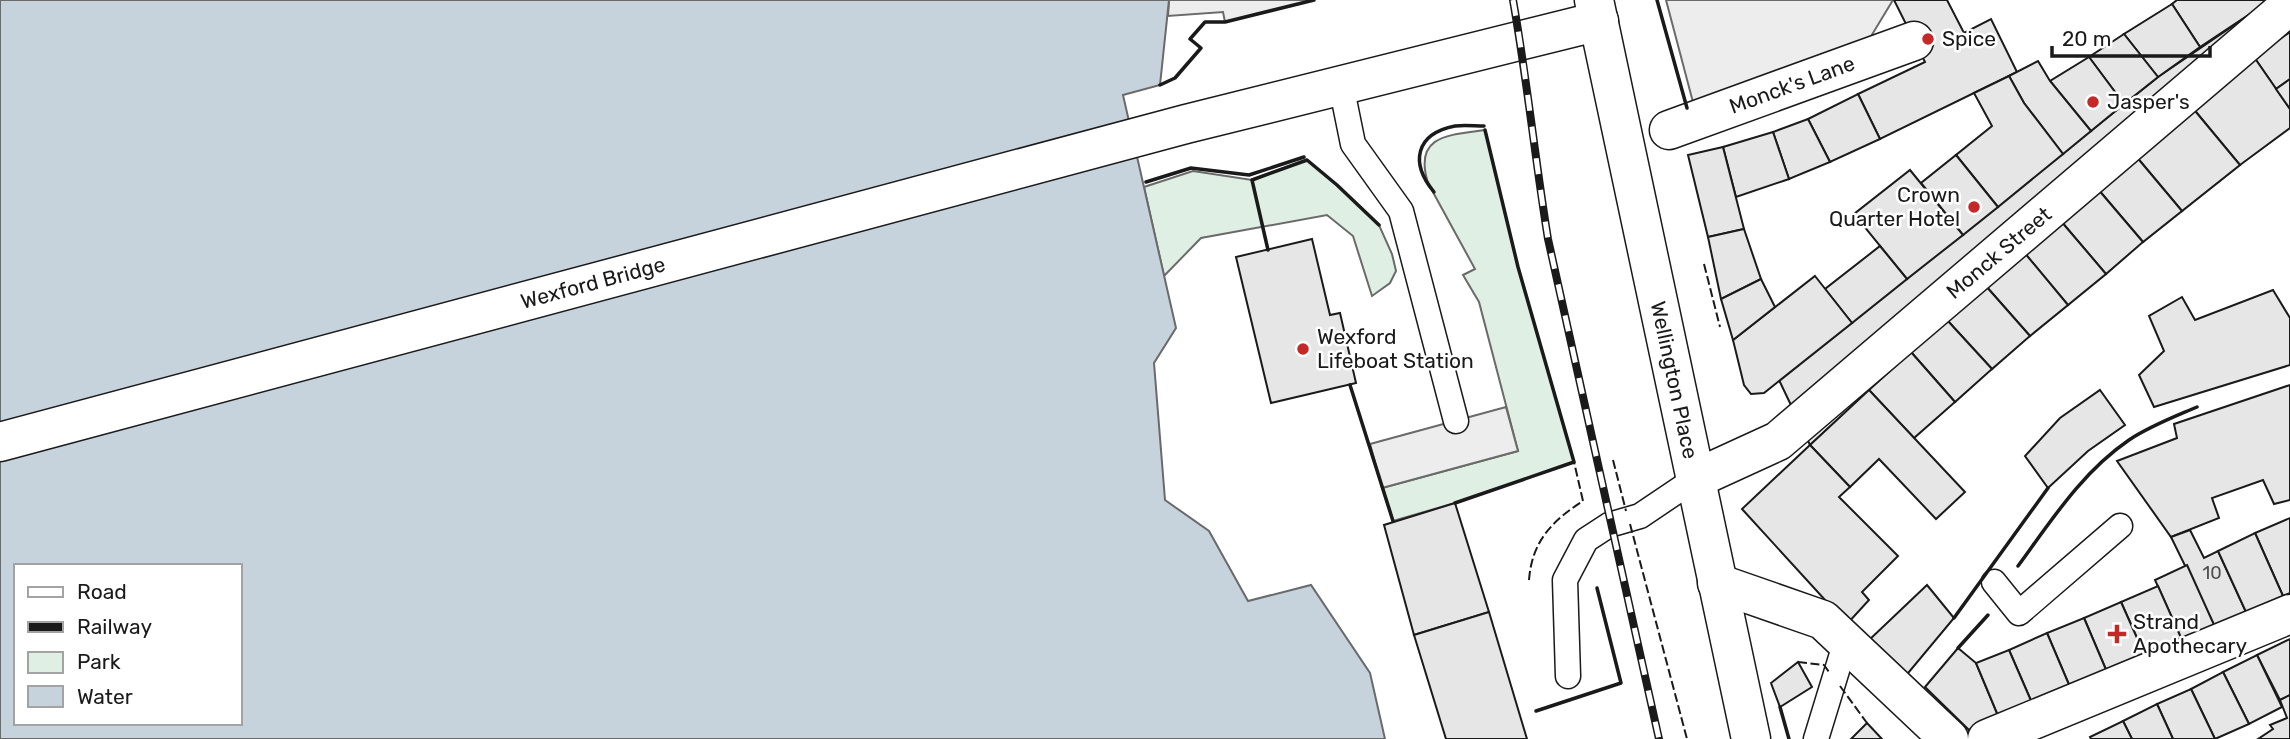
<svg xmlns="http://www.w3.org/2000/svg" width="2290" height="739" viewBox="0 0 2290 739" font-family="Rubik,sans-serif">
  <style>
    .green { fill: #e0efe3; stroke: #6a6a6a; stroke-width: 2 }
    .parking { fill: #ededed; stroke: #6a6a6a; stroke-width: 2 }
    .water { fill: #c6d2dc; stroke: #6a6a6a; stroke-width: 2; fill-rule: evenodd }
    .building { fill: #e6e6e6; stroke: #1a1a1a; stroke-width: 2 }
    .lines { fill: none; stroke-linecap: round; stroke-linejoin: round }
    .lane-casing { stroke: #1a1a1a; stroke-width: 27 }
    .street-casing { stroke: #1a1a1a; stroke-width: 41 }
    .secondary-casing { stroke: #1a1a1a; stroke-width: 41 }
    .lane { stroke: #fff; stroke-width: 24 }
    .street { stroke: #fff; stroke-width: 38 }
    .secondary { stroke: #fff; stroke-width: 38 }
    .rail-casing { stroke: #1a1a1a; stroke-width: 8 }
    .rail { stroke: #fff; stroke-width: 5; stroke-dasharray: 16; stroke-linecap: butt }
    .fence { stroke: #1a1a1a; stroke-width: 2; stroke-dasharray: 9 3.5; stroke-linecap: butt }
    .wall { stroke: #1a1a1a; stroke-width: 3.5 }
    .poi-dot { fill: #c62828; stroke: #fff; stroke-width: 2.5 }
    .labels { text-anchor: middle; stroke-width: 5; stroke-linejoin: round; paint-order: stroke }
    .number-label { font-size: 18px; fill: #4d4d4d }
    .poi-label { font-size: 21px; fill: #1a1a1a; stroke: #fff; text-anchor: start }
    .street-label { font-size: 21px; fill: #1a1a1a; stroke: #fff }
  </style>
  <rect width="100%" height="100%" fill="#fff"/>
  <g class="green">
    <path d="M1485,130L1518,267L1574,462L1455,503L1393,521L1382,488L1518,451L1479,302L1463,275L1475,269L1428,183C1413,135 1449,135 1485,130Z"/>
    <polygon points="1307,160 1337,185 1379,225 1392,254 1396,271 1390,283 1372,296 1353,236 1327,215 1201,238 1164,276 1144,187 1193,171 1252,180"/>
  </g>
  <g class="parking">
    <polygon points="1169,0 1314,0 1225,22 1223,12 1168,16"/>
    <polygon points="1666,0 1893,0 1870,38 1694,106"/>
    <polygon points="1506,407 1518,451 1382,488 1370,444"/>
  </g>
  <path class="water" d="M0,0H1169L1160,85L1123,95L1176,328L1154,363L1165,500L1209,531L1248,601L1311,585L1370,673L1385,739H0ZM16,566H240V723H16Z"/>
  <g class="building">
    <polygon points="1894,0 1947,0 1964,33 1991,19 2017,72 1880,139 1858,94 1925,62"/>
    <polygon points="2177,0 2271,0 2200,47 2172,4"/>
    <polygon points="2271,0 2290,0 2290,32 2254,57 2023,251 1810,445 1779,380 2158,77"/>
    <polygon points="2172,4 2200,47 2158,77 2124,34"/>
    <polygon points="2290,32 2290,79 2276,89 2254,57"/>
    <polygon points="2124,34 2158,77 2124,104 2089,57"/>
    <polygon points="2089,57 2124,104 2091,131 2050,81"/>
    <polygon points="2254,57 2290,109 2290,128 2240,165 2191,106"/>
    <polygon points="2038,61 2050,81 2091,131 2063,154 2024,103 2009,76"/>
    <polygon points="2009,76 2024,103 2063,154 1998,207 1956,155 1992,126 1974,93"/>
    <polygon points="2290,79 2290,109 2276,89"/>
    <polygon points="1858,94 1880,139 1830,162 1808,119"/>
    <polygon points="2191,106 2240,165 2182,211 2135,155"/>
    <polygon points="1808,119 1830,162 1789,179 1773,132"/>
    <polygon points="1773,132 1789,179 1736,197 1723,147"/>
    <polygon points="1723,147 1744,229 1708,237 1688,155"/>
    <polygon points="1956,155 1998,207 1963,235 1921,183"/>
    <polygon points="2135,155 2182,211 2143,242 2097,188"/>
    <polygon points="1910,170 1963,235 1907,279 1854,214"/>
    <polygon points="2097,188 2143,242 2106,274 2060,220"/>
    <polygon points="2060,220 2106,274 2068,305 2023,251"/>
    <polygon points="1744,229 1761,279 1721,299 1708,237"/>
    <polygon points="1312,239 1330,315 1340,313 1356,383 1271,403 1236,257"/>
    <polygon points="1880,246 1907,279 1852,323 1825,289"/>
    <polygon points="2023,251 2068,305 2030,336 1985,285"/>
    <polygon points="1815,276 1852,323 1764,393 1751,394 1744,385 1733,340"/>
    <polygon points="1761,279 1775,307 1733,340 1721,299"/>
    <polygon points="1985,285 2030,336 1992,369 1947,320"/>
    <polygon points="2273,290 2290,318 2290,365 2154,407 2139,375 2164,351 2149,316 2182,297 2195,320"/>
    <polygon points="1947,320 1992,369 1955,402 1911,352"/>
    <polygon points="1911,352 1955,402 1914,438 1869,390"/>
    <polygon points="2290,385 2290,500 2274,504 2263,480 2212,498 2219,518 2171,537 2117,461 2177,438 2174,424"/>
    <polygon points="1869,390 1965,492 1936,519 1879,459 1850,487 1810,445"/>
    <polygon points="2100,390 2125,425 2088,451 2048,488 2025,456 2060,418"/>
    <polygon points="1810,445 1850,487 1839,497 1898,556 1862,592 1869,600 1847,624 1742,509"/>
    <polygon points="1455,503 1489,612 1414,635 1384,525"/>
    <polygon points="2290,518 2290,593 2283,596 2255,533"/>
    <polygon points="2190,530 2204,558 2218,551 2246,612 2215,627 2171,537"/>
    <polygon points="2255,533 2283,596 2246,612 2218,551"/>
    <polygon points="2187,565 2215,627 2182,640 2155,580"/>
    <polygon points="1927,585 1954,618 1904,678 1868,641"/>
    <polygon points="2158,586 2182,640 2145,656 2121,602"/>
    <polygon points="2121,602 2145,656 2107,672 2084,618"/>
    <polygon points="1489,612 1527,739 1446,739 1414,635"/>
    <polygon points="2084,618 2107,672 2070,687 2047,633"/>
    <polygon points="2047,633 2070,687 2032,703 2009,650"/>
    <polygon points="2290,639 2290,695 2280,700 2257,655"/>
    <polygon points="1958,648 1976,663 1999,718 1969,730 1925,687"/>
    <polygon points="2009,650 2032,703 1999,718 1976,663"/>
    <polygon points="2257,655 2282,707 2249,724 2223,672"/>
    <polygon points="1798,662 1812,687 1780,707 1771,683"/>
    <polygon points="2223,672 2249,724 2215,739 2191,689"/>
    <polygon points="2191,689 2215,739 2173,739 2157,704"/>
    <polygon points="2290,695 2290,739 2258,739 2273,729 2270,725 2287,718 2280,700"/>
    <polygon points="2157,704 2173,739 2132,739 2123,721"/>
    <polygon points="2123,721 2132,739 2091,739 2090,737"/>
    <polygon points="1867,723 1882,739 1851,739"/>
  </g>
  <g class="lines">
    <g class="lane-casing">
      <g id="lane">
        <polyline points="1341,85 1353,144 1401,211 1456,421"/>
        <polyline points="1994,582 2019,613 2120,526"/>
        <polyline points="1568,676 1565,580 1586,540 1609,525 1640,516 1695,479"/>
        <polyline points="1816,739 1846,641"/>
      </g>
    </g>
    <g class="street-casing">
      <g id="street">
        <polyline points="1669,130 1914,41"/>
        <polyline points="1695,479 1778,441 2290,5"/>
        <polyline points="1717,583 1823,620 1949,739"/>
        <polyline points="1987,739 2290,614"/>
      </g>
    </g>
    <g class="secondary-casing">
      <g id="secondary">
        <polyline points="1594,0 1751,739"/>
        <polyline points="0,442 1186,124 1599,21"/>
      </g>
    </g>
    <use href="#lane" class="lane"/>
    <use href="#street" class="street"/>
    <use href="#secondary" class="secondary"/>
    <g class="rail-casing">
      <path id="rail" d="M1513,0C1527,79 1535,159 1548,239L1659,739"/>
    </g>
    <use href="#rail" class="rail"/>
    <g class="fence">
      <polyline points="1704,264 1720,327"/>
      <polyline points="1613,460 1626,511"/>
      <polyline points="1630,524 1687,739"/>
      <path d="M1529,580C1532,541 1552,521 1583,501L1574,462"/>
      <polyline points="1798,662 1824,665 1829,672"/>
      <polyline points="1840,686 1867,723"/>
    </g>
    <g class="wall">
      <polyline points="1657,0 1687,108"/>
      <polyline points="1160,85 1175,78 1201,48 1190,39 1205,22 1225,22 1314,0"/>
      <polyline points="1146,182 1191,168 1249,175 1304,157"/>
      <path d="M1434,192C1410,163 1415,134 1455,126C1464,125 1475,126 1484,126"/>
      <polyline points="1268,250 1252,180 1307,160 1337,185 1379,225"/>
      <polyline points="1350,385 1393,521"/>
      <polyline points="1455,503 1574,462 1518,267 1485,130"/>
      <path d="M2018,566C2051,521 2082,472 2129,440C2150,426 2174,417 2197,407"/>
      <polyline points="1954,618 2048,488"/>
      <polyline points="1958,648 1988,615"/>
      <polyline points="1780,707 1789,739"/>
      <polyline points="1536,711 1621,683 1597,588"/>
    </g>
  </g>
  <g class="poi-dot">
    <circle cx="1928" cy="39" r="7"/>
    <circle cx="2093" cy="102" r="7"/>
    <circle cx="1974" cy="207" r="7"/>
    <circle cx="1303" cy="349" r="7"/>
    <path d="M2113.5 623.5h7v7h7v7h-7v7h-7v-7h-7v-7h7z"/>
  </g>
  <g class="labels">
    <g class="number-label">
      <text x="2212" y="579">10</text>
    </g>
    <g class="poi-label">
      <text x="1942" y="46">Spice</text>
      <text x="2107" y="109">Jasper's</text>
      <text x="1960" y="202" text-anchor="end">Crown<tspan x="1960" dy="24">Quarter Hotel</tspan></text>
      <text x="1317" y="344">Wexford<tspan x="1317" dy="24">Lifeboat Station</tspan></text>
      <text x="2133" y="629">Strand<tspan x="2133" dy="24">Apothecary</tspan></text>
    </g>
    <g class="street-label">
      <text transform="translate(1792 85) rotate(-20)" y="7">Monck's Lane</text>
      <text transform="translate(1999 253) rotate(-40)" y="7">Monck Street</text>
      <text transform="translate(593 283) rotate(-15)" y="7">Wexford Bridge</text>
      <text transform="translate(1674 380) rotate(78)" y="7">Wellington Place</text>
    </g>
  </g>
  <rect x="14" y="564" width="228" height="161" fill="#ffffff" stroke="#a3a3a3" stroke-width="2"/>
  <rect x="28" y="587" width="35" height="10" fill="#ffffff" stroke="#a3a3a3" stroke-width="2"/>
  <text x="77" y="599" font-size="21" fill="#1a1a1a">Road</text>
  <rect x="28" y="622" width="35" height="10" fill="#1a1a1a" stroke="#a3a3a3" stroke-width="2"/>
  <text x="77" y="634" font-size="21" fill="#1a1a1a">Railway</text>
  <rect x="28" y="652" width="35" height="21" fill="#e0efe3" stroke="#a3a3a3" stroke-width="2"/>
  <text x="77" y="669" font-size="21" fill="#1a1a1a">Park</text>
  <rect x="28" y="686" width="35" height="21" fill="#c6d2dc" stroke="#a3a3a3" stroke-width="2"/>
  <text x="77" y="704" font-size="21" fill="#1a1a1a">Water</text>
  <path d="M2052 46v10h158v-10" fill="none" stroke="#1a1a1a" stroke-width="3.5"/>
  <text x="2062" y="46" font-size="21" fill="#1a1a1a" stroke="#ffffff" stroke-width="5" paint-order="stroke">20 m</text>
</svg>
